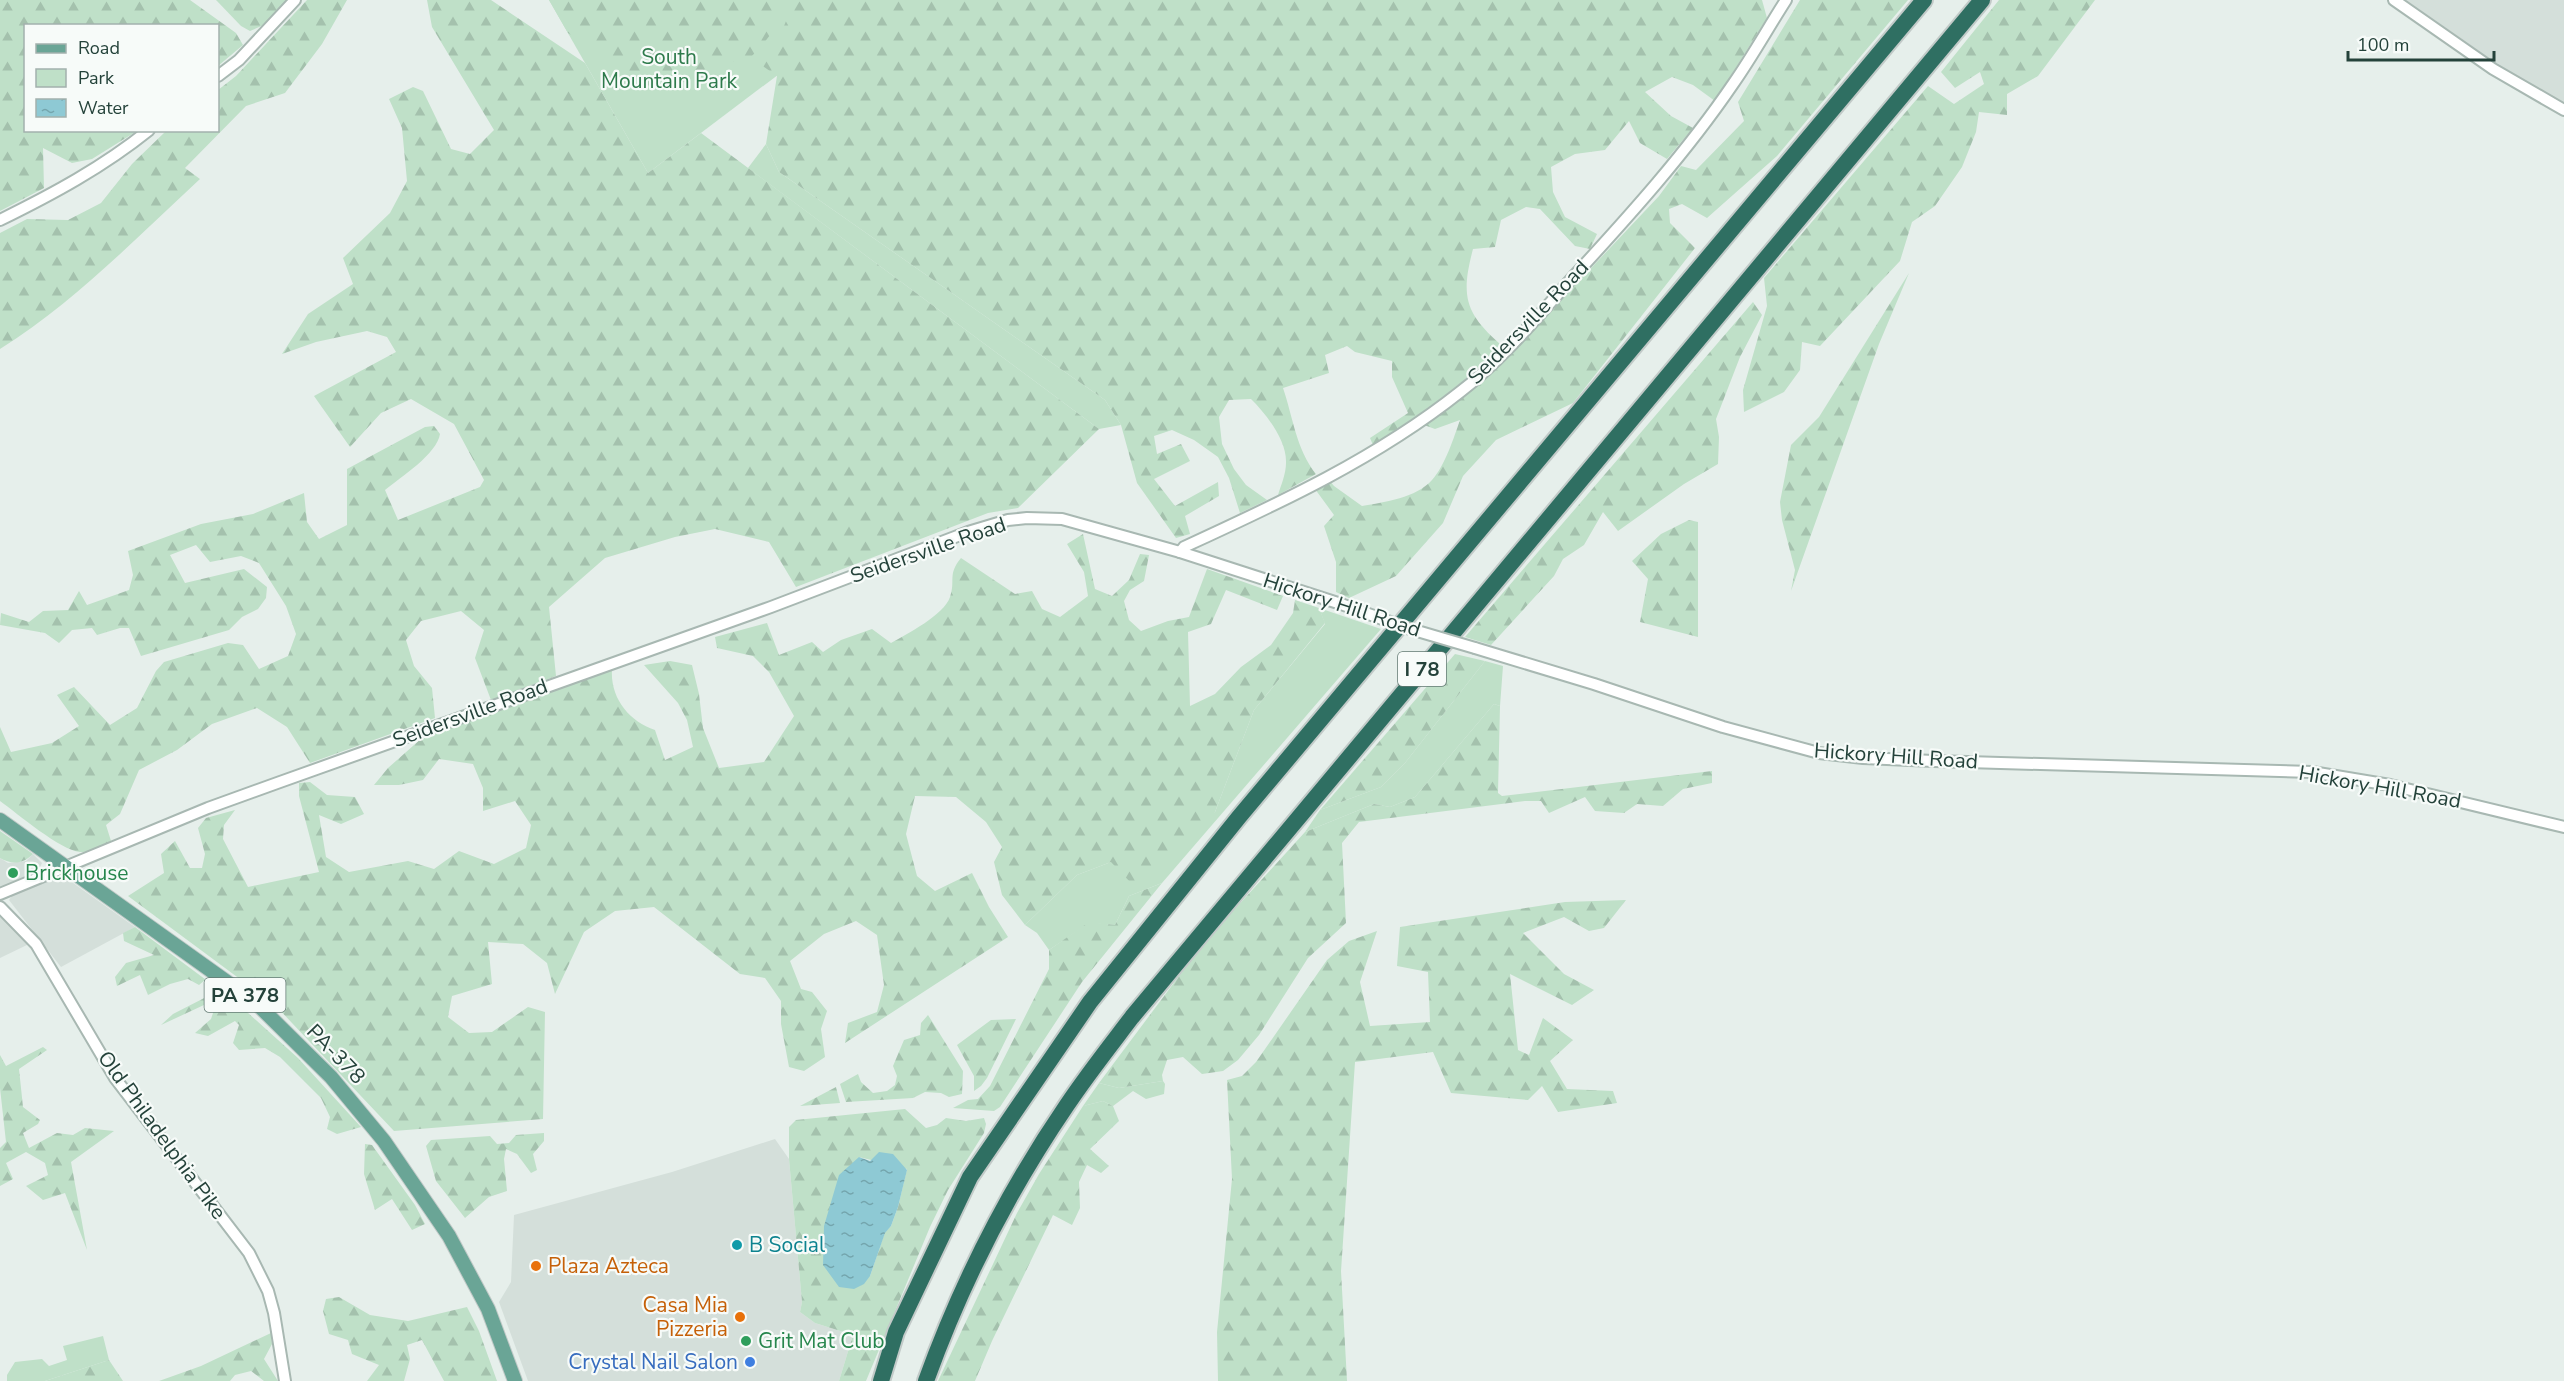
<svg xmlns="http://www.w3.org/2000/svg" width="2564" height="1381" viewBox="0 0 2564 1381" font-family="'Nunito Sans',sans-serif">
  <style>
    .built { fill: #d4dfda }
    .green { fill: #bfe0c8 }
    .forest { fill: url(#forest-firs); fill-rule: evenodd }
    .water { fill: url(#water-ripples) }
    .lines { fill: none; stroke-linecap: round; stroke-linejoin: round }
    .minor-casing { stroke: #a8b8b2; stroke-width: 14 }
    .major-casing { stroke: #c2cac8; stroke-width: 16 }
    .highway-casing { stroke: #c2cac8; stroke-width: 20 }
    .minor { stroke: #fff; stroke-width: 10 }
    .major { stroke: #6aa596; stroke-width: 14 }
    .highway { stroke: #2f6f62; stroke-width: 16 }
    .minor-bridge-casing { stroke: #a8b8b2; stroke-width: 14; stroke-linecap: butt }
    .minor-bridge { stroke: #fff; stroke-width: 10 }
    .leisure-dot { fill: #2e9e5b; stroke: #f7fbf9; stroke-width: 2 }
    .culture-dot { fill: #0f9aa8; stroke: #f7fbf9; stroke-width: 2 }
    .food-dot { fill: #e8710a; stroke: #f7fbf9; stroke-width: 2 }
    .shop-dot { fill: #3f7fe0; stroke: #f7fbf9; stroke-width: 2 }
    .labels { text-anchor: middle; stroke-width: 4.5; stroke-linejoin: round; paint-order: stroke }
    .shield { fill: #f7fbf9; stroke: #637a73; stroke-width: 1.5 }
    .shield-label { font-size: 20px; font-weight: bold; fill: #24423a }
    .park-label { font-size: 21px; fill: #2d7a4b; stroke: #f7fbf9 }
    .street-label { font-size: 21px; fill: #24423a; stroke: #f7fbf9 }
    .leisure-label { font-size: 21px; fill: #27864d; stroke: #f7fbf9; text-anchor: start }
    .culture-label { font-size: 21px; fill: #0d838f; stroke: #f7fbf9; text-anchor: start }
    .food-label { font-size: 21px; fill: #c56008; stroke: #f7fbf9; text-anchor: start }
    .shop-label { font-size: 21px; fill: #366cbe; stroke: #f7fbf9; text-anchor: end }
  </style>
  <defs>
    <pattern id="forest-firs" width="22" height="20" patternUnits="userSpaceOnUse" patternTransform="scale(1.5)"><rect width="22" height="20" fill="#bfe0c8"/><path d="M5 1l3.5 6h-7zM16 11l3.5 6h-7z" fill="#a4c1ad"/></pattern>
    <pattern id="water-ripples" width="26" height="14" patternUnits="userSpaceOnUse" patternTransform="scale(1.5)"><rect width="26" height="14" fill="#8ec9d4"/><path d="M2 4q2-2 4 0t4 0M15 11q2-2 4 0t4 0" fill="none" stroke="#74a5ad"/></pattern>
  </defs>
  <rect width="100%" height="100%" fill="#e6efeb"/>
  <g class="built">
    <polygon points="2406,0 2564,0 2564,103 2499,65"/>
    <polygon points="33,854 42,863 37,873 0,890 0,858 8,863 26,861"/>
    <polygon points="61,877 66,878 135,927 61,967 9,900 12,896 23,890"/>
    <polygon points="0,914 29,944 0,958"/>
    <polygon points="775,1139 789,1159 802,1302 800,1312 815,1323 853,1335 839,1381 528,1381 499,1302 511,1282 514,1215 672,1172"/>
  </g>
  <g class="green">
    <polygon points="549,0 877,0 648,173"/>
    <polygon points="766,144 779,172 1105,400 1121,425 1099,429 748,168"/>
    <polygon points="1319,608 1381,629 1162,883 1129,896 1115,925 1089,923 1049,950 1037,933 1025,925 1077,875 1111,862 1215,812 1254,710 1325,624"/>
    <polygon points="1485,661 1503,666 1500,706 1494,704 1415,797 1390,807 1374,804 1305,832 1320,810 1381,787 1405,763"/>
    <polygon points="1163,1081 1165,1084 1164,1094 1146,1099 1133,1091 1113,1106 1103,1101 1083,1106 1099,1083 1119,1088"/>
    <polygon points="103,1336 109,1360 45,1381 7,1381 7,1375 15,1362 42,1359 49,1366 67,1360 63,1346"/>
  </g>
  <g class="forest">
    <polygon points="0,0 190,0 236,33 243,45 218,66 218,26 26,26 26,130 137,131 92,159 72,163 43,148 44,188 0,211"/>
    <polygon points="216,0 288,0 266,24 250,31 241,26"/>
    <path d="M307,0H347L322,44L285,93L246,106L185,168L200,179C136,238 75,302 0,349V233L27,219L68,220L101,203L132,164L166,131L218,130V90L236,76Z"/>
    <path d="M427,0H491L585,63L648,173L701,133L1099,429L1018,508L988,513L796,587L769,542L715,529L675,537L605,558L549,607L556,676L491,700L475,658L484,630L461,611L421,621L406,640L414,666L432,688L435,718L310,763L287,727L257,708L212,724L177,750L139,770L120,814L106,825L111,841C102,846 91,853 80,852C60,850 18,814 0,801V727L11,752L52,743L79,726L57,695L74,687L110,725L137,708L156,671L164,662L228,643L243,645L259,669L288,656L296,634L286,606L259,563L241,556L210,562L196,545L170,555L185,583L244,569L267,587L266,598L258,609L242,617L229,630L141,656L129,628H120L97,635L92,628L72,630L59,643L45,633L0,625L1,613L29,622L43,611L68,610L79,591L87,605L129,590L133,575L128,551L201,524L253,514L304,493L307,522L319,539L347,525V469L425,427L434,426L440,434C437,454 401,477 385,490L398,520L480,487L484,480L454,424L411,399L381,413L350,447L314,396L396,352L387,337L367,331L316,342L282,354L308,314L353,284L343,258L390,213L407,181L402,128L389,99L413,87L423,91L451,149L470,154L494,130L432,27Z"/>
    <path d="M549,0H785C777,30 767,41 746,62L718,61L684,82L655,91L568,33Z"/>
    <path d="M793,0H1762L1767,18L1715,101L1693,85L1672,77L1645,92L1671,116L1693,128L1667,159L1640,143L1629,121L1605,150L1575,154L1551,167L1553,192L1565,217L1597,234L1590,249L1575,246L1540,209L1526,207L1501,220L1495,247L1473,249C1461,295 1464,312 1500,344C1465,386 1418,415 1373,445L1370,438L1408,413L1392,377V361L1355,352L1347,346L1325,355L1329,373L1283,388C1293,417 1296,449 1316,474L1278,495C1281,485 1286,474 1286,463C1287,440 1266,414 1251,399L1229,400L1219,417L1222,444L1234,469L1246,485L1267,500L1240,513L1229,478L1218,457L1194,440L1172,430L1154,436L1157,454L1181,444L1190,461L1154,479L1175,506L1218,482L1219,496L1185,516L1190,534L1176,538L1137,483L1121,425L1105,400L779,172L766,144L777,76L757,62C780,41 784,29 793,0Z"/>
    <path d="M1800,0H1908L1777,156L1707,218L1682,204L1669,209L1670,223L1695,248L1573,403L1496,440L1463,476L1443,523L1396,576L1349,598L1336,592V562L1324,526L1334,515L1315,489L1329,480L1334,486L1362,506C1385,502 1416,498 1432,480C1445,466 1454,437 1460,420L1435,429L1424,425L1512,352L1659,196L1681,166L1696,170L1744,121L1738,102Z"/>
    <polygon points="1999,0 2095,0 2038,76 2007,94 2007,115 1979,112 1976,132 1962,167 1935,206 1912,222 1900,261 1820,346 1802,342 1800,370 1784,392 1744,412 1743,390 1767,306 1764,278 1928,86 1954,104 1984,84 1980,72 1955,88 1941,72"/>
    <polygon points="1909,273 1879,344 1791,591 1795,570 1782,520 1780,502 1791,445 1819,417"/>
    <polygon points="1753,302 1762,315 1740,357 1716,419 1719,437 1718,464 1684,484 1618,531 1603,512 1584,545 1563,559 1554,576 1491,645 1465,637"/>
    <polygon points="1689,520 1698,522 1698,637 1640,622 1648,579 1632,561 1661,534"/>
    <path d="M1083,534L1095,589L1112,596L1129,580L1140,554L1149,555L1144,581L1130,590L1124,601L1129,620L1141,631L1168,621L1189,617L1207,569L1283,596L1277,610L1226,590L1211,624L1188,632L1190,706L1215,694L1241,667L1271,645L1293,613L1295,600L1319,608L1325,623L1254,710L1215,812L1174,861L1132,884L1111,862L1077,875L1025,925L1002,895L994,862L1002,847L986,822L956,797L915,796L906,834L917,876L935,891L972,873L989,907L1008,937L845,1043L848,1023L877,1012L884,985L877,935L856,921L824,934L790,961L801,989L812,992L827,1011L821,1029L825,1057L804,1071L789,1067L781,1024V1001L765,978L740,974L654,907L615,911L584,932L555,994L547,963L523,944L488,942L492,984L452,996L448,1017L469,1033L492,1032L528,1007L545,1012L543,1119L394,1131L275,1005L128,896L164,873L161,854L175,841L190,868H202L205,854L198,828L206,818L235,810L224,825L223,839L248,887L319,872L299,796V783L310,782L327,795L355,797L364,814L341,824L319,815L326,857L349,872L408,861L434,869L459,851L494,864L526,848L531,825L515,801L483,811V788L473,764L439,759L423,780L399,785H374L388,768L422,738L612,669C610,698 629,721 655,730L665,760L693,747L687,720L678,703L644,665L670,661L692,665L699,694L703,728L719,768L764,762L794,716L769,672L753,656L717,648L715,637L767,623L779,655L812,642L823,652L841,640L872,629L891,643C907,634 944,615 950,597C956,580 947,575 961,558L1015,594L1032,591L1042,609L1060,617L1088,596L1084,572L1067,544Z"/>
    <polygon points="1455,654 1485,661 1405,763 1381,787 1320,810"/>
    <polygon points="1494,704 1500,706 1498,793 1502,796 1712,771 1712,783 1683,789 1663,806 1637,804 1624,813 1595,811 1585,797 1549,813 1541,801 1525,801 1359,822 1342,843 1346,923 1308,958 1259,1035 1238,1060 1223,1071 1202,1074 1183,1057 1167,1060 1162,1075 1163,1081 1119,1088 1099,1083 1179,976 1233,911 1305,832 1374,804 1390,807 1415,797"/>
    <path d="M0,831L33,854C23,864 12,865 0,858Z"/>
    <polygon points="1162,883 1082,982 1000,1107 994,1111 953,1108 968,1100 978,1099 990,1086 1049,969 1049,950 1089,922 1115,925 1129,896"/>
    <polygon points="1626,900 1604,928 1589,931 1564,917 1523,933 1564,974 1594,990 1572,1005 1510,974 1518,1050 1529,1055 1543,1018 1573,1040 1550,1061 1567,1089 1613,1091 1617,1103 1558,1112 1542,1086 1528,1100 1451,1093 1433,1052 1355,1062 1341,1271 1347,1381 1218,1381 1217,1332 1232,1179 1227,1080 1242,1076 1256,1062 1327,960 1349,941 1377,931 1360,982 1370,1026 1430,1022 1428,972 1397,966 1400,927 1565,902"/>
    <polygon points="135,927 237,1003 298,1058 361,1127 337,1134 327,1129 330,1117 321,1098 280,1057 265,1048 239,1050 233,1043 239,1025 235,1021 208,1036 195,1033 211,1019 215,1007 204,1005 161,1025 173,1014 214,993 205,980 199,985 188,979 170,984 148,995 140,975 117,986 115,977 126,963 154,955 124,941 123,933"/>
    <polygon points="928,1015 963,1071 962,1094 949,1097 941,1093 925,1092 913,1098 846,1102 840,1084 858,1074 861,1082 873,1093 887,1091 895,1085 897,1076 893,1066 904,1040 920,1035 921,1023"/>
    <polygon points="1016,1019 987,1078 981,1086 974,1091 974,1076 957,1045 991,1020"/>
    <polygon points="43,1047 47,1050 19,1069 23,1107 40,1120 38,1124 23,1133 29,1148 57,1133 73,1135 85,1128 114,1131 71,1162 87,1250 65,1193 43,1200 26,1186 48,1175 45,1163 26,1152 6,1163 13,1179 0,1186 0,1148 6,1142 0,1088 0,1055 6,1066"/>
    <polygon points="836,1087 840,1103 800,1106"/>
    <polygon points="1103,1101 1113,1106 1119,1121 1090,1149 1109,1166 1101,1173 1087,1165 1079,1182 1080,1208 1072,1225 1053,1215 992,1341 975,1381 938,1381 1017,1213 1039,1174 1083,1106"/>
    <path d="M905,1109L926,1128L937,1125L946,1118L966,1121L984,1118L986,1124L984,1133L948,1190L930,1227L866,1381H839L853,1335L815,1323L800,1312L802,1302L789,1159V1127L796,1120ZM859,1157L907,1169L898,1207L891,1226L885,1232L870,1276Z"/>
    <polygon points="544,1133 544,1141 533,1154 537,1170 531,1173 517,1154 506,1149 504,1159 507,1191 489,1197 465,1218 436,1181 426,1146 431,1140 490,1136 497,1144 509,1143 516,1135"/>
    <polygon points="365,1144 372,1145 415,1205 425,1224 412,1230 392,1199 375,1210 364,1174"/>
    <polygon points="339,1297 370,1315 408,1321 467,1307 479,1331 497,1381 444,1381 422,1340 407,1345 410,1359 404,1381 367,1381 379,1365 352,1354 348,1340 329,1334 323,1311 326,1299"/>
    <polygon points="271,1333 272,1344 264,1359 278,1381 264,1381 251,1371 235,1375 230,1381 159,1381 201,1366"/>
    <polygon points="109,1360 123,1381 45,1381"/>
  </g>
  <polygon class="water" points="879,1152 893,1154 907,1170 898,1207 891,1226 885,1233 870,1276 864,1284 854,1289 839,1287 823,1265 824,1226 839,1175 859,1157 870,1161"/>
  <g class="lines">
    <g class="minor-casing">
      <g id="minor">
        <polyline points="2394,0 2493,69 2564,110"/>
        <polyline points="218,76 239,60 295,0"/>
        <path d="M0,220C53,194 103,167 149,130"/>
        <path d="M1180,552L1184,547C1280,503 1377,458 1460,392C1503,359 1538,316 1574,276C1630,215 1686,153 1733,84C1752,57 1768,28 1786,0"/>
        <polyline points="1475,648 1594,684 1723,727 1819,753 1863,758 1934,761 2312,772 2390,785 2564,827"/>
        <polyline points="0,894 208,808 280,782 771,607 968,532 1008,520 1027,518 1062,519 1180,552 1341,604"/>
        <polyline points="0,907 36,944 115,1078 249,1253 268,1291 274,1313 285,1381"/>
      </g>
    </g>
    <g class="major-casing">
      <polyline id="major" points="0,820 255,1002 331,1077 384,1141 449,1236 488,1309 515,1381"/>
    </g>
    <g class="highway-casing">
      <g id="highway">
        <polyline points="881,1381 896,1332 970,1177 1090,1002 1239,817 1924,0"/>
        <path d="M926,1381C961,1284 1009,1190 1067,1105C1087,1075 1110,1046 1132,1017L1982,0"/>
      </g>
    </g>
    <use href="#minor" class="minor"/>
    <use href="#major" class="major"/>
    <use href="#highway" class="highway"/>
    <g class="minor-bridge-casing">
      <polyline id="minor-bridge" points="1341,604 1407,628 1475,648"/>
    </g>
    <use href="#minor-bridge" class="minor-bridge"/>
  </g>
  <g class="leisure-dot">
    <circle cx="13" cy="873" r="6"/>
    <circle cx="746" cy="1341" r="6"/>
  </g>
  <circle class="culture-dot" cx="737" cy="1245" r="6"/>
  <g class="food-dot">
    <circle cx="536" cy="1266" r="6"/>
    <circle cx="740" cy="1317" r="6"/>
  </g>
  <circle class="shop-dot" cx="750" cy="1362" r="6"/>
  <g class="labels">
    <g class="shield">
      <rect x="1398" y="652" width="48" height="34" rx="4.5"/>
      <rect x="204.5" y="978" width="81" height="34" rx="4.5"/>
    </g>
    <g class="shield-label">
      <text x="1422" y="676">I 78</text>
      <text x="245" y="1002">PA 378</text>
    </g>
    <g class="park-label">
      <text x="669" y="64">South<tspan x="669" dy="24">Mountain Park</tspan></text>
    </g>
    <g class="street-label">
      <text transform="translate(1528 322) rotate(-46)" y="7">Seidersville Road</text>
      <text transform="translate(928 550) rotate(-19)" y="7">Seidersville Road</text>
      <text transform="translate(1342 605) rotate(18)" y="7">Hickory Hill Road</text>
      <text transform="translate(470 713) rotate(-20)" y="7">Seidersville Road</text>
      <text transform="translate(1896 756) rotate(4)" y="7">Hickory Hill Road</text>
      <text transform="translate(2380 787) rotate(10)" y="7">Hickory Hill Road</text>
      <text transform="translate(336 1054) rotate(46)" y="7">PA-378</text>
      <text transform="translate(162 1135) rotate(54)" y="7">Old Philadelphia Pike</text>
    </g>
    <g class="leisure-label">
      <text x="25" y="880">Brickhouse</text>
      <text x="758" y="1348">Grit Mat Club</text>
    </g>
    <g class="culture-label">
      <text x="749" y="1252">B Social</text>
    </g>
    <g class="food-label">
      <text x="548" y="1273">Plaza Azteca</text>
      <text x="728" y="1312" text-anchor="end">Casa Mia<tspan x="728" dy="24">Pizzeria</tspan></text>
    </g>
    <g class="shop-label">
      <text x="738" y="1369">Crystal Nail Salon</text>
    </g>
  </g>
  <rect x="24" y="24" width="195" height="108" fill="#f7fbf9" stroke="#a3b1ad" stroke-width="1.5"/>
  <rect x="36" y="44" width="30" height="9" fill="#6aa596" stroke="#a3b1ad" stroke-width="1.5"/>
  <text x="78" y="54" font-size="18" fill="#24423a">Road</text>
  <rect x="36" y="69" width="30" height="18" fill="#bfe0c8" stroke="#a3b1ad" stroke-width="1.5"/>
  <text x="78" y="84" font-size="18" fill="#24423a">Park</text>
  <rect x="36" y="99" width="30" height="18" fill="url(#water-ripples)" stroke="#a3b1ad" stroke-width="1.5"/>
  <text x="78" y="114" font-size="18" fill="#24423a">Water</text>
  <path d="M2348 51v9h146v-9" fill="none" stroke="#24423a" stroke-width="3"/>
  <text x="2357" y="51" font-size="18" fill="#24423a" stroke="#f7fbf9" stroke-width="4.5" paint-order="stroke">100 m</text>
</svg>
